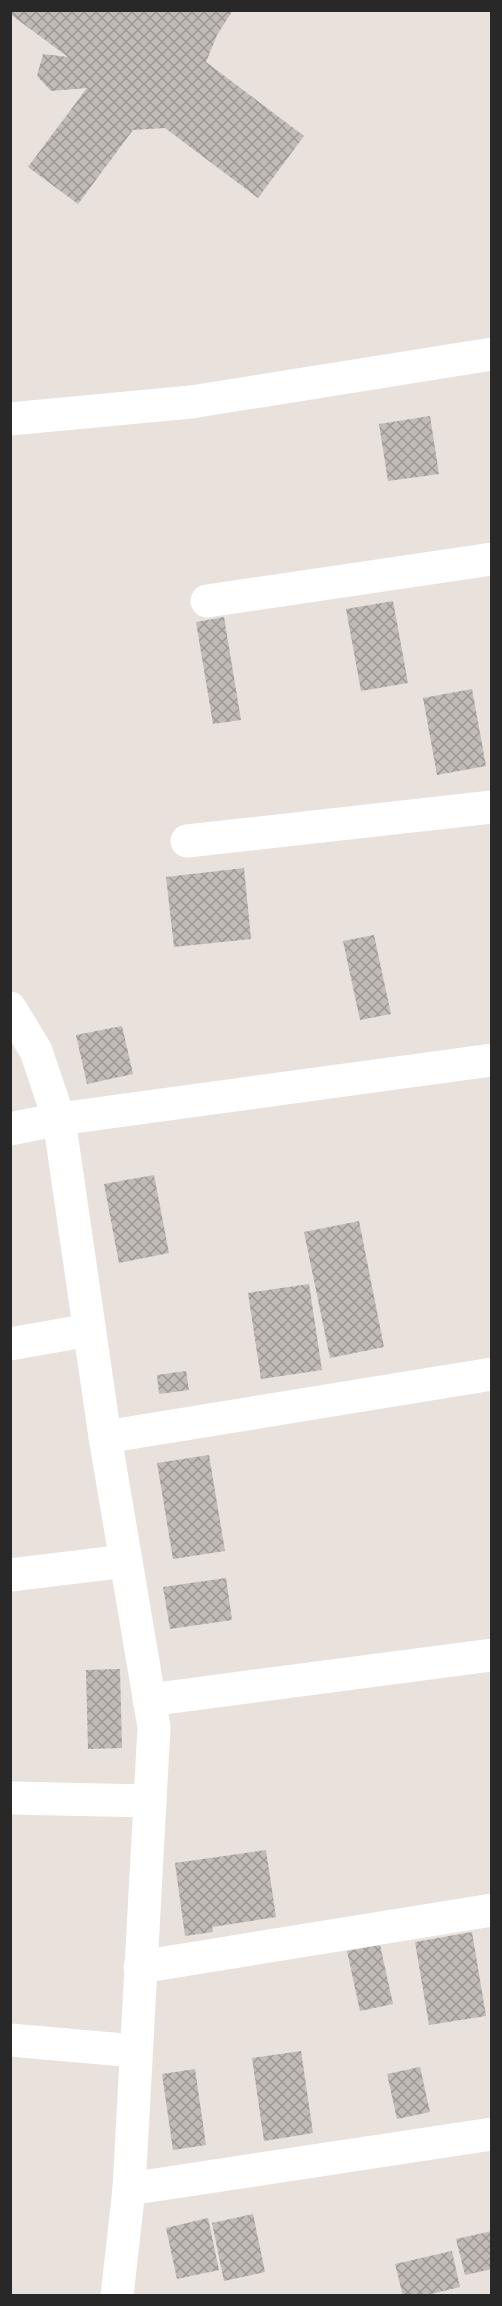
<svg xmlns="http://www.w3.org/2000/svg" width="502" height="2306" viewBox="0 0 502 2306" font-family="'Varela Round',sans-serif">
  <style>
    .building { fill: url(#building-cross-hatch) }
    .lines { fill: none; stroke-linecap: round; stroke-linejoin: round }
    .minor { stroke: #fff; stroke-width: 33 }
  </style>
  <defs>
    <pattern id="building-cross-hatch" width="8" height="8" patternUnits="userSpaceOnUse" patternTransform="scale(1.5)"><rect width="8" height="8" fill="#c1bbb7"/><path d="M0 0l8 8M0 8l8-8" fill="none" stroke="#9d9895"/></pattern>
  </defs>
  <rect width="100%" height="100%" fill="#e9e1db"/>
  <g class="building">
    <polygon points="10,10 233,10 217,35 206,62 304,136 258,198 165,128 133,130 78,204 28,167 87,88 51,91 37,76 43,54 68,57 10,14"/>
    <polygon points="430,416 439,474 388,481 379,424"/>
    <polygon points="393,601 408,683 361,691 346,609"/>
    <polygon points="224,617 241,720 213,724 196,622"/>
    <polygon points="472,689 486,766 437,775 423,698"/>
    <polygon points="244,868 251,939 174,947 166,877"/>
    <polygon points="374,935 391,1014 360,1020 343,941"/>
    <polygon points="122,1026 133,1074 87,1084 76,1035"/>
    <polygon points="154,1175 169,1253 119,1263 104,1184"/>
    <polygon points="359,1221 384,1347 330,1358 304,1232"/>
    <polygon points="309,1284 322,1370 261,1379 248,1293"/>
    <polygon points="186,1371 189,1390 159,1394 157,1375"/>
    <polygon points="209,1455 225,1551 173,1559 157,1463"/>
    <polygon points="226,1578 232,1620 170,1629 163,1587"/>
    <polygon points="120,1669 122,1748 88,1749 86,1670"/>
    <polygon points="266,1850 276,1917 212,1927 213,1932 185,1936 175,1863"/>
    <polygon points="472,1932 486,2016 429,2025 415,1942"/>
    <polygon points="380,1945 393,2004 360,2011 347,1951"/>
    <polygon points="301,2051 313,2133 264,2141 252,2058"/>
    <polygon points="420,2067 430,2112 397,2119 387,2074"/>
    <polygon points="195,2069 206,2145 173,2150 162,2074"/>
    <polygon points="253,2214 265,2272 224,2281 212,2223"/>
    <polygon points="208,2218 219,2270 177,2279 166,2228"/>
    <polygon points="492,2231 492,2269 465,2275 456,2239"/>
    <polygon points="452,2251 460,2287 423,2296 403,2296 395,2264"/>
  </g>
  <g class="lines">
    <g class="minor">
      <polyline points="10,419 191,402 492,354"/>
      <polyline points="207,601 492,559"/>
      <polyline points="187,841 492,807"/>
      <polyline points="10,1008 36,1051 59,1119 105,1437 154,1727 129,2189 117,2296"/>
      <polyline points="10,1129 59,1119 492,1060"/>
      <polyline points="10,1344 89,1330"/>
      <polyline points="105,1437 492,1374"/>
      <polyline points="10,1575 126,1561"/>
      <polyline points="149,1700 492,1655"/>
      <polyline points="10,1798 150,1801"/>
      <polyline points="140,1967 492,1910"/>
      <polyline points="10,2040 136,2051"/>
      <polyline points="129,2189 492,2134"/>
    </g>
  </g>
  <rect width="502" height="2306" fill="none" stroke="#282828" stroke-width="24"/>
</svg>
